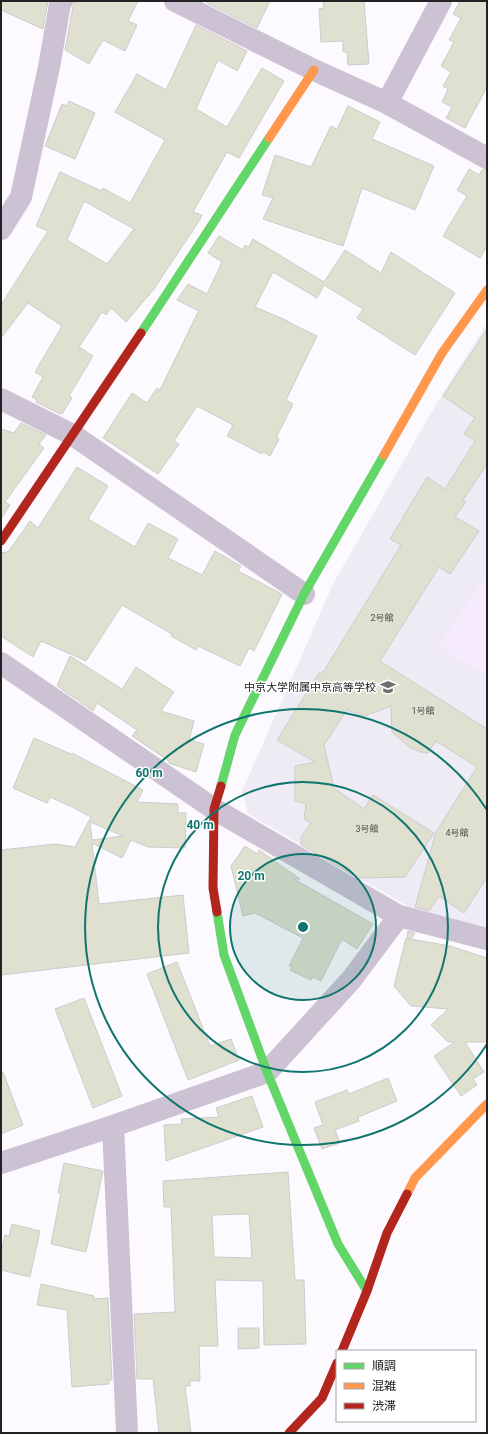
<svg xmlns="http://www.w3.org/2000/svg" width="488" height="1434" viewBox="0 0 488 1434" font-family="Roboto,'Noto Sans JP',sans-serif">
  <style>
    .built { fill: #efebf4 }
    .green { fill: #f5ebfd }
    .building { fill: #dfe0cf; stroke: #ccc; fill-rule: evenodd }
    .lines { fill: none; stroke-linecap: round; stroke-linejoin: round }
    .street { stroke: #ccc2d3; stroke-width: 22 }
    .fast { stroke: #63d668; stroke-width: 9 }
    .slow { stroke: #ff974d; stroke-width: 9 }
    .jam { stroke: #b3261e; stroke-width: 9 }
    .ring { fill: none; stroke: #0f766e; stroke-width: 2 }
    .labels { text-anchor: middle; stroke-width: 3; stroke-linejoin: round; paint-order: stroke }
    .number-label { font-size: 9px; fill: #51514f }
    .poi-label { font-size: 11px; fill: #222124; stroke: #fff; text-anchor: end }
    .centre { fill: #0f766e; stroke: #fff; stroke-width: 2 }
    .ring-label { font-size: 12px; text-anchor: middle; font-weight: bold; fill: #0f766e; stroke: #fff; stroke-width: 3; stroke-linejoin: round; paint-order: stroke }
  </style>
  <rect width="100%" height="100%" fill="#fcfafe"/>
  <polygon class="built" points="487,323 487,930 428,918 248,814 242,791 334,582 437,403"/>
  <polygon class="green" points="487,574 487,676 438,646"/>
  <g class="building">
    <polygon points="1,1 48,1 43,29 1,10"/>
    <polygon points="74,1 138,1 128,21 137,25 125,51 103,40 89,64 65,50"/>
    <polygon points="207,1 270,1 257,28 207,3"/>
    <polygon points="323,1 364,1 369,64 348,65 347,52 343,52 343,41 321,42 319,9 324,8"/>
    <polygon points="460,1 487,1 487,87 465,128 446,118 452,107 442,102 448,89 443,86 451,72 441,66 454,42 449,40 461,18 453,14"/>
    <path d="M196,25L247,51L237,71L218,60L196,109L227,127L262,68L284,81L239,158L227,152L193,212L202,215L199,221L154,289L126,322L111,308L106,315L102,312L79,347L93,356L69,396L72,398L62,414L60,413V414L36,402L37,400L32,397L43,377L35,372L62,326L28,303L1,338V305L48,231L36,226L60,172L102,191L103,188L130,203L165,140L115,112L137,74L166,90ZM84,201L134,229L107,264L67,240Z"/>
    <polygon points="69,101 95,113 75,159 45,146 62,104 67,106"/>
    <polygon points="348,106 380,122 372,139 434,166 415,210 362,188 343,246 263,219 273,198 262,195 275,155 311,167 331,126 337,129"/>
    <polygon points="469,169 479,175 483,169 487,170 487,246 480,258 443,236 467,196 457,190"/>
    <polygon points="219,236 243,250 245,245 249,247 253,239 324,282 345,250 381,273 391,252 455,293 415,355 357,318 363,309 324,285 317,298 273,272 255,307 288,321 288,322 317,336 286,400 293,404 276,438 279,439 270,456 263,452 262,454 227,436 233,425 197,406 174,441 179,444 158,474 103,438 132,393 147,403 157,388 160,390 198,312 199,311 177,300 188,284 207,294 222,262 208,253"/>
    <polygon points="487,329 487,464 463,500 466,502 455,517 479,531 450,574 439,567 380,661 487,729 487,877 464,913 439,896 429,911 415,907 436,832 477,767 436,741 428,753 420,752 409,747 392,732 391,706 365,716 347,710 324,745 334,788 364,809 373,795 434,833 405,877 358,878 301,845 301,837 311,823 304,819 306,804 295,801 295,766 315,762 277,740 319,673 324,671 401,545 390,539 427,477 445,489 475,441 464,434 475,418 443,396"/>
    <polygon points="21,423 46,435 39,444 44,448 5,502 10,505 1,519 1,429 14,433"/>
    <polygon points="77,467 108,486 88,519 135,547 148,523 178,539 168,558 202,575 215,551 241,566 238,571 282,594 254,651 249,648 240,666 198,646 196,650 171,636 172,634 122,605 86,661 41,641 33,657 1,636 1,553 7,552 11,548 30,521 38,528"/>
    <polygon points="70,656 122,689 136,667 174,692 161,711 194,721 189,740 204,744 196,772 171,764 169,763 169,761 132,736 137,730 97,703 93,711 57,686"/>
    <path d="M34,738L71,754L72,753L143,790L137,802L178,804V813H186L185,848L148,847L131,840L122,858L92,843L99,904L183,895L189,953L1,975V850L55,844L75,847L91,817L72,807L50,797L47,803L13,788ZM90,822L123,836L92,840Z"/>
    <polygon points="245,846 257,854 259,850 300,879 294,879 373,924 357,949 342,939 321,981 313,977 311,980 290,970 292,967 289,966 303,938 255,913 243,916 231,866"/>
    <polygon points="408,931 415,933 411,939 450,946 487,958 487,1042 465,1042 484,1072 473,1079 477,1085 461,1096 434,1056 455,1042 448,1042 431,1025 448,1009 411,1006 394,986 406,938 410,939 407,937"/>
    <polygon points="177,962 210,1046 231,1039 239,1060 188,1080 147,974"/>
    <polygon points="84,998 122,1096 93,1108 55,1009"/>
    <polygon points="1,1072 3,1072 23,1125 1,1134"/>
    <polygon points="388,1078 397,1101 358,1117 359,1121 335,1130 340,1143 322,1149 314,1128 323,1125 315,1102 347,1090 349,1094"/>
    <polygon points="252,1096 263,1127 166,1161 164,1125 182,1124 181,1119 219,1117 216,1108"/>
    <polygon points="64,1163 103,1171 86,1252 51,1244 61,1193 58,1193"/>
    <path d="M288,1172L295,1280H304L306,1344L264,1345L263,1281L215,1280L218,1346H199L200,1381H190V1386H185L191,1433H159L153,1379H137L134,1314L175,1312L171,1207H164L163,1181ZM249,1214L252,1258L214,1257L212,1215Z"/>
    <polygon points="12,1224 40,1231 30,1277 1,1270 1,1251 5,1235 9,1236"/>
    <polygon points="41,1284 94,1296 94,1299 108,1298 112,1380 109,1380 109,1384 72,1387 67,1310 37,1305"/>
    <polygon points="238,1328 259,1328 259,1348 238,1349"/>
  </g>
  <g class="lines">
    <g class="street">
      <polyline points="175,1 314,70 387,103 487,158"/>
      <polyline points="387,103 441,1"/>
      <polyline points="1,229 21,197 49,67 60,4 62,1"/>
      <polyline points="1,399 73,435 304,594"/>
      <polyline points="1,663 214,809 399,916 487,939"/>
      <polyline points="113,1126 127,1433"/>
      <polyline points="1,1163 113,1126 267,1072 351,980 399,916"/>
    </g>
    <g class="fast">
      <polyline points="141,333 269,138"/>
      <polyline points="221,786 235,735 304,594 384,455"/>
      <polyline points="217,912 224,955 267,1072 338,1244 367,1291"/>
    </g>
    <g class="slow">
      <polyline points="269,138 314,70"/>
      <polyline points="384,455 442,353 487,290"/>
      <polyline points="407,1194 415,1178 487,1104"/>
    </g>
    <g class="jam">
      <polyline points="1,541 141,333"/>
      <polyline points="217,912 213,888 214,809 221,786"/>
      <polyline points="342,1351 367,1291 387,1233 407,1194"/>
      <polyline points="289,1433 322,1398 337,1363"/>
    </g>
  </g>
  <circle cx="303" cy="927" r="73" fill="#0f766e" fill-opacity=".12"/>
  <g class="ring">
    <circle cx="303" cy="927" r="73"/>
    <circle cx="303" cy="927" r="145"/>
    <path d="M487 1044A218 218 0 1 1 487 810"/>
  </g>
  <defs>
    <g id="school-bare" transform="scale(1.2)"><path d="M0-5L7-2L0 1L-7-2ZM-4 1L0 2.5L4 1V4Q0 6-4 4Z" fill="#6e6d70" stroke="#fff" stroke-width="2.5" paint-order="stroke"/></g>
  </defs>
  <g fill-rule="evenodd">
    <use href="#school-bare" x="388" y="687"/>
  </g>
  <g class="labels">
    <g class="number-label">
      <text x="382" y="621">2号館</text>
      <text x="423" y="714">1号館</text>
      <text x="367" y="832">3号館</text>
      <text x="457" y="836">4号館</text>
    </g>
    <g class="poi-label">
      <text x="376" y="691">中京大学附属中京高等学校</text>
    </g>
  </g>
  <circle cx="303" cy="927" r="6" class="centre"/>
  <g class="ring-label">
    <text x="149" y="777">60 m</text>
    <text x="200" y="829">40 m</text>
    <text x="251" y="880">20 m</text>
  </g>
  <rect width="488" height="1434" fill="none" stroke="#222124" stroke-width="4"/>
  <rect x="336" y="1350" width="140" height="72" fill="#ffffff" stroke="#a7a6a7"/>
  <rect x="344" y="1363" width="20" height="6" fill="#63d668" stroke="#a7a6a7"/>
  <text x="372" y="1370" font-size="12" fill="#222124">順調</text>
  <rect x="344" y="1383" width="20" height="6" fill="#ff974d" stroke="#a7a6a7"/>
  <text x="372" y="1390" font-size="12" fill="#222124">混雑</text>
  <rect x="344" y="1403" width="20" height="6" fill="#b3261e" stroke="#a7a6a7"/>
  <text x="372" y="1410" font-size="12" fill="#222124">渋滞</text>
</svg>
